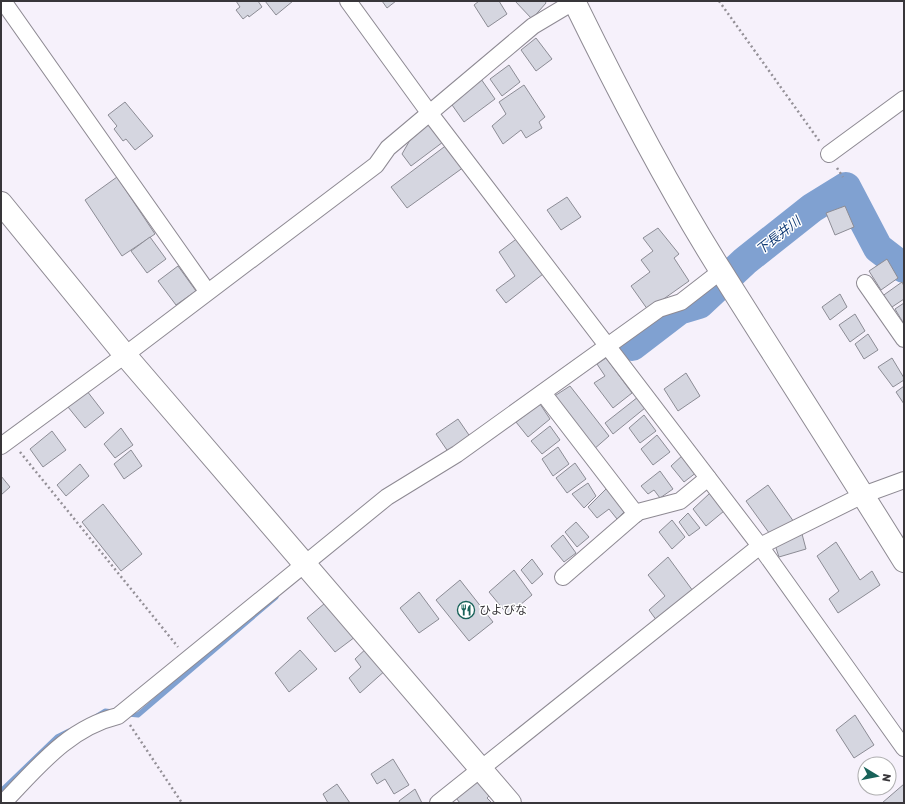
<svg xmlns="http://www.w3.org/2000/svg" width="905" height="804" viewBox="0 0 905 804" font-family="Rubik,'Noto Sans JP',sans-serif">
  <style>
    .lines { fill: none; stroke-linecap: round; stroke-linejoin: round }
    .stream { stroke: #80a1d1; stroke-width: 5 }
    .river { stroke: #80a1d1; stroke-width: 30 }
    .building { fill: #d5d6e0; stroke: #8c8c95 }
    .street-casing { stroke: #8e8a93; stroke-width: 18 }
    .secondary-casing { stroke: #8e8a93; stroke-width: 24 }
    .path { stroke: #949097; stroke-width: 2.5; stroke-dasharray: 2 3; stroke-linecap: butt }
    .street { stroke: #fff; stroke-width: 16 }
    .secondary { stroke: #fff; stroke-width: 22 }
    .labels { text-anchor: middle; stroke-width: 3; stroke-linejoin: round; paint-order: stroke }
    .poi-label { font-size: 12px; fill: #38363a; stroke: #fff; text-anchor: start }
    .water-label { font-size: 13px; font-style: italic; fill: #123c76; stroke: #fff }
  </style>
  <rect width="100%" height="100%" fill="#f6f1fb"/>
  <g class="lines">
    <g class="stream">
      <polyline points="128,714 138,715 276,597"/>
      <polyline points="97,716 105,711 114,712"/>
      <polyline points="1,791 57,737 69,731"/>
    </g>
    <polyline class="river" points="632,346 679,310 699,304 745,261 812,208 846,187 878,248 904,268"/>
  </g>
  <g class="building">
    <polygon points="236,1 258,1 262,7 249,17 248,15 243,19 236,10 240,7"/>
    <polygon points="265,1 293,1 276,15"/>
    <polygon points="382,1 396,1 387,8"/>
    <polygon points="479,1 499,1 507,14 488,27 474,5"/>
    <polygon points="515,1 545,1 546,3 532,19"/>
    <polygon points="536,38 552,59 536,71 521,50"/>
    <polygon points="509,65 520,82 502,96 490,79"/>
    <polygon points="481,79 495,99 464,122 450,102"/>
    <polygon points="524,85 545,117 539,122 542,128 526,138 521,130 503,144 492,126 506,114 499,102"/>
    <polygon points="125,102 153,136 135,150 126,139 123,141 114,129 117,126 108,115"/>
    <polygon points="430,123 443,142 411,166 402,154 410,140"/>
    <polygon points="448,144 464,167 407,208 391,187"/>
    <polygon points="117,177 155,234 122,256 85,200"/>
    <polygon points="567,197 581,217 561,230 547,210"/>
    <polygon points="845,206 854,227 835,235 826,213"/>
    <polygon points="658,228 679,254 674,258 689,281 648,310 631,286 650,272 641,260 653,251 643,238"/>
    <polygon points="150,237 166,259 147,273 131,251"/>
    <polygon points="519,237 543,274 506,303 496,290 515,276 499,252"/>
    <polygon points="887,259 898,278 881,290 869,271"/>
    <polygon points="178,266 196,291 176,305 158,281"/>
    <polygon points="902,282 904,286 904,299 889,309 881,297"/>
    <polygon points="840,294 847,307 830,320 822,307"/>
    <polygon points="904,303 904,324 895,309"/>
    <polygon points="855,314 865,331 850,342 839,325"/>
    <polygon points="868,334 878,350 864,359 855,344"/>
    <polygon points="606,358 632,393 613,408 594,383 605,376 597,364"/>
    <polygon points="892,358 904,378 904,380 893,387 878,367"/>
    <polygon points="686,373 700,396 678,411 664,389"/>
    <polygon points="570,386 609,436 593,450 553,397"/>
    <polygon points="904,386 904,404 896,392"/>
    <polygon points="87,391 104,413 85,428 68,407"/>
    <polygon points="638,397 645,408 613,434 605,423"/>
    <polygon points="540,404 550,419 528,437 516,422"/>
    <polygon points="644,415 656,431 640,443 629,428"/>
    <polygon points="458,419 471,438 449,453 436,434"/>
    <polygon points="550,426 560,440 542,454 531,441"/>
    <polygon points="121,428 133,445 115,458 104,444"/>
    <polygon points="52,431 66,450 43,467 30,449"/>
    <polygon points="657,435 670,452 653,465 641,449"/>
    <polygon points="558,447 569,464 553,476 542,459"/>
    <polygon points="131,450 142,466 124,479 114,464"/>
    <polygon points="684,454 697,472 684,482 671,466"/>
    <polygon points="575,463 586,479 567,493 556,478"/>
    <polygon points="80,464 89,476 66,496 57,485"/>
    <polygon points="660,471 673,489 660,498 654,490 648,494 641,486"/>
    <polygon points="1,476 10,487 1,495"/>
    <polygon points="588,483 596,496 584,508 572,494"/>
    <polygon points="768,485 794,522 772,537 746,501"/>
    <polygon points="607,488 626,510 617,519 609,509 597,518 588,507"/>
    <polygon points="710,493 724,511 706,526 693,509"/>
    <polygon points="103,504 142,554 121,571 82,522"/>
    <polygon points="688,513 700,528 689,536 679,522"/>
    <polygon points="672,520 685,537 672,549 659,532"/>
    <polygon points="576,522 589,537 577,547 565,532"/>
    <polygon points="802,534 806,549 779,557 775,545"/>
    <polygon points="563,535 576,553 564,562 551,546"/>
    <polygon points="836,542 860,580 872,571 880,585 838,613 829,599 839,591 817,556"/>
    <polygon points="668,557 693,591 657,621 649,610 665,596 648,575"/>
    <polygon points="532,559 543,574 532,584 521,570"/>
    <polygon points="514,570 532,595 508,615 489,592"/>
    <polygon points="460,580 493,622 469,641 436,600"/>
    <polygon points="419,592 439,619 419,633 400,608"/>
    <polygon points="330,599 359,634 335,652 307,618"/>
    <polygon points="369,646 387,669 360,693 349,678 361,667 355,659"/>
    <polygon points="300,650 317,669 289,692 275,673"/>
    <polygon points="855,715 874,745 854,758 836,730"/>
    <polygon points="393,759 409,785 394,794 385,779 377,784 371,774"/>
    <polygon points="481,778 493,792 487,798 492,803 460,803 456,798"/>
    <polygon points="337,784 350,803 328,803 323,794"/>
    <polygon points="904,784 904,803 882,803"/>
    <polygon points="415,789 422,803 400,803 399,801"/>
  </g>
  <g class="lines">
    <g class="street-casing">
      <g id="street">
        <polyline points="3,1 207,291"/>
        <polyline points="348,1 425,107 760,546 904,748"/>
        <polyline points="829,154 904,99"/>
        <polyline points="865,283 904,339"/>
        <polyline points="543,393 636,514"/>
        <polyline points="1,446 125,355 376,165 388,148 533,26 575,1"/>
        <polyline points="563,577 638,512 680,501 708,478"/>
        <path d="M3,803C37,768 68,728 118,716L387,497L457,454L659,309L681,302L721,271"/>
        <polyline points="438,803 760,546 863,495 904,480"/>
      </g>
    </g>
    <g class="secondary-casing">
      <g id="secondary">
        <path d="M574,1C619,93 666,184 721,271C782,368 844,464 904,561"/>
        <polyline points="1,203 125,355 510,803"/>
      </g>
    </g>
    <g class="path">
      <polyline points="719,1 820,142"/>
      <polyline points="837,168 843,177"/>
      <polyline points="20,452 178,647"/>
      <polyline points="130,725 182,803"/>
    </g>
    <use href="#street" class="street"/>
    <use href="#secondary" class="secondary"/>
  </g>
  <defs>
    <g id="restaurant-ring" transform="scale(0.9)"><circle r="9.5" fill="#fff" stroke="#186259" stroke-width="1.5"/><path d="M-5-6h1v4h1v-4h1v4h1v-4h1v5L-1.5 .5V6h-2V.5L-5-1ZM5-6V6H3V1.5H1.5Q1.5-4 5-6Z" fill="#186259"/></g>
  </defs>
  <g fill-rule="evenodd">
    <use href="#restaurant-ring" x="466" y="610"/>
  </g>
  <g class="labels">
    <g class="poi-label">
      <text x="479" y="614">ひよびな</text>
    </g>
    <g class="water-label">
      <text transform="translate(778 235) rotate(-38)" y="5">下長井川</text>
    </g>
  </g>
  <rect width="905" height="804" fill="none" stroke="#38363a" stroke-width="4"/>
  <g transform="translate(877 776) rotate(100)"><circle r="19" fill="#ffffff" stroke="#afafb0"/>
  <path d="M0-3L7 15L0 10L-7 15Z" fill="#186259"/>
  <text y="-6" font-size="11" font-weight="bold" text-anchor="middle" fill="#38363a">N</text>
  </g>
</svg>
